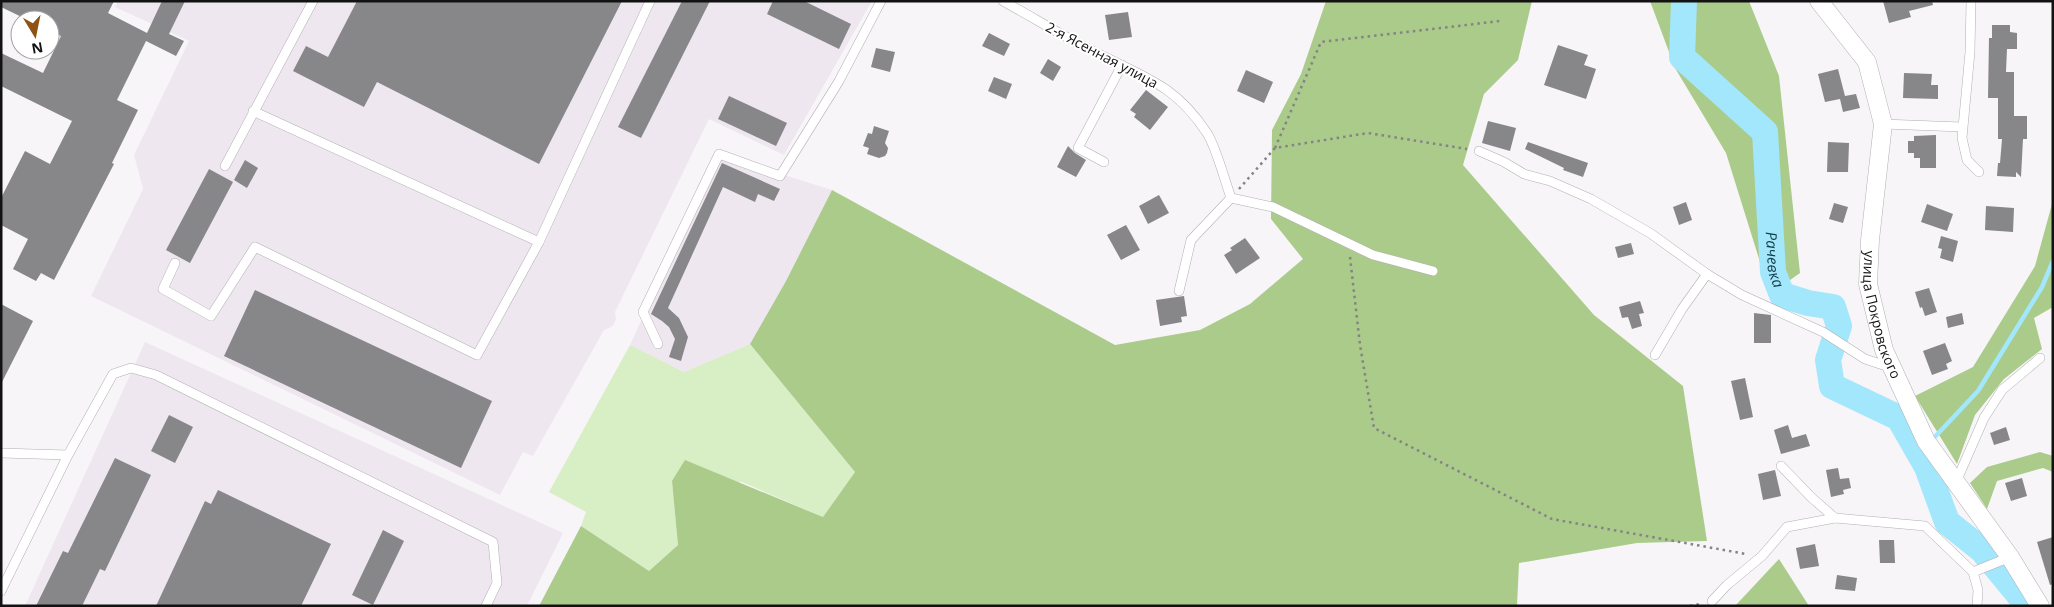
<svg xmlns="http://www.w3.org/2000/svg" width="2054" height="607" viewBox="0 0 2054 607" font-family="'Open Sans',sans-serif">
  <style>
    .built { fill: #efe7f0 }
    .green { fill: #d8eec5 }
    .forest { fill: #abcb8b }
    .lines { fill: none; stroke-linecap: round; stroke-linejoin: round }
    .stream { stroke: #a2e7fc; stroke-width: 4.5 }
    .river { stroke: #a2e7fc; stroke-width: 26 }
    .building { fill: #878689 }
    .lane-casing { stroke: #b2afb2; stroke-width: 10 }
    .street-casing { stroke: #b2afb2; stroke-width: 19 }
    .path { stroke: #858385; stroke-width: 2.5; stroke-dasharray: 2.5 4; stroke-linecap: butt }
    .lane { stroke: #fff; stroke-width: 9 }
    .street { stroke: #fff; stroke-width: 18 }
    .labels { text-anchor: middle; stroke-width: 4; stroke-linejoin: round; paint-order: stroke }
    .street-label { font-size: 14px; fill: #131213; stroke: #fff }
    .water-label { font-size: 15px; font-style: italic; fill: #123c47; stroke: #fff }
  </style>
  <rect width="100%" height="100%" fill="#f8f5f8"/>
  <g class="built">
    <polygon points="118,1 872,1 784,155 709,119 615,312 616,319 613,326 604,330 533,456 523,452 500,495 91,296 143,189 134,155 189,41 115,7"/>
    <polygon points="718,154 832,190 786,281 750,344 684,372 630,345"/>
    <polygon points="145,342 563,533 527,606 25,606"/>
  </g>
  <polygon class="green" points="750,344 855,472 823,517 742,482 672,481 678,545 649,571 581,526 586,512 549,492 630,345 684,372"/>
  <g class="forest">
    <polygon points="1326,1 1532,1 1518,60 1484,94 1463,165 1594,315 1683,386 1707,541 1637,543 1519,563 1517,606 539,606 581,526 649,571 678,545 672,481 685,460 823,517 855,472 750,344 786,281 832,190 1115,345 1200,330 1250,304 1303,259 1271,219 1272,130 1301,74"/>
    <polygon points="1650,1 1749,1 1779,76 1800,273 1770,294 1726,153 1675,68"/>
    <polygon points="2053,182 2053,307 2034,318 2042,349 2004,379 1975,415 1957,464 1915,396 1973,367 2035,266 2052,204"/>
    <polygon points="2040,452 2053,456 2053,472 2043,468 1997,481 1987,509 1970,483 1987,467"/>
    <polygon points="1779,559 1809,606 1735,606"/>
  </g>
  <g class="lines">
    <g class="stream">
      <polyline points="1931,441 1978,391 2042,287 2053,261"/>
      <polyline points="1919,454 1926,446"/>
    </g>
    <path class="river" id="s1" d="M1684,1L1682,57L1765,132L1773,272L1782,295L1808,303L1833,307L1839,326L1828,360L1832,386L1899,418L1927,467L1947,522L1982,550L2028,606"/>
  </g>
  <g class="building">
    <polygon points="1,1 114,1 108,13 147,33 162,1 185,1 169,34 184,41 176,56 146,41 117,100 138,110 112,163 114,164 54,280 41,273 36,281 13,269 28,239 1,225 1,198 25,151 50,164 72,121 1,86 1,53 43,73 61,36 50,31 50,20 28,20 1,7"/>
    <polygon points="357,1 622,1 539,164 377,82 364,107 293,71 306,46 328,57"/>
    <polygon points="682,1 710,1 641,138 618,127"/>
    <polygon points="773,1 804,1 851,24 839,49 767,14"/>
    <polygon points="1883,1 1932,1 1933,5 1909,11 1911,17 1889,23"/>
    <polygon points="1128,12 1132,37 1109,40 1105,15"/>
    <polygon points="1992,25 2010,25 2010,32 2017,33 2017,49 2007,49 2006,72 2014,72 2014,116 2027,116 2027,139 2023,139 2021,177 2016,172 2016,177 1997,176 1998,163 2000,163 2002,139 1998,139 1998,98 1988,98 1989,38 1992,38"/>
    <polygon points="989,33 1010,44 1004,56 982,46"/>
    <polygon points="1558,45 1588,55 1584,65 1596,69 1586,99 1544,85"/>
    <polygon points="876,48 895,52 890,72 871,67"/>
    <polygon points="1048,59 1061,67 1053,81 1040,73"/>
    <polygon points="1838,69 1845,96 1856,94 1860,108 1843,112 1840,99 1825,102 1818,74"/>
    <polygon points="1246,70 1273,82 1264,103 1237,91"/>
    <polygon points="1904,73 1932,74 1931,85 1938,85 1938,99 1903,98"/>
    <polygon points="994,77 1012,84 1006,99 988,91"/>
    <polygon points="1146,90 1168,107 1150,130 1134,117 1136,114 1130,110"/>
    <polygon points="729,96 787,123 776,146 718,119"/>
    <polygon points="1488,121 1516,128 1510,151 1482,143"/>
    <polygon points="874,126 889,131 885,143 888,148 887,153 885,156 879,158 867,154 869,148 863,146 868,133 872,134"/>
    <polygon points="1936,135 1936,168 1920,168 1920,158 1914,158 1914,153 1908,153 1908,141 1914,141 1914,136"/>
    <polygon points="1528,142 1588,163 1583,177 1563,170 1564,168 1525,149"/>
    <polygon points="1828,142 1849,143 1848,172 1827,172"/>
    <polygon points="1068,146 1075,153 1086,160 1076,177 1057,167"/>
    <polygon points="245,160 258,168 247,188 234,180"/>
    <polygon points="722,163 780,189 774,201 758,194 755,202 723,187 668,308 679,318 688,337 681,361 669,357 675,339 669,327 662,321 651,314"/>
    <polygon points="209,169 233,182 190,263 166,250"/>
    <polygon points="1159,195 1169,213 1148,224 1139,206"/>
    <polygon points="1686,202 1692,220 1679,225 1673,207"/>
    <polygon points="1834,203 1848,207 1843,223 1829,219"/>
    <polygon points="1927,204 1953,214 1947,231 1921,222"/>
    <polygon points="1986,206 2014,208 2013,232 1985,230"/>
    <polygon points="1126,225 1140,250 1121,260 1107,235"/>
    <polygon points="1941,236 1958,241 1953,262 1940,258 1942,249 1938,248"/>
    <polygon points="1245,238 1260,258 1236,274 1224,255 1232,250 1230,248"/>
    <polygon points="1631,243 1634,254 1618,258 1615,247"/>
    <polygon points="1929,288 1937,312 1925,316 1922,307 1920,308 1915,292"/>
    <polygon points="255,290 492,401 461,468 224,356"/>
    <polygon points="1184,296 1187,316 1181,317 1182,322 1160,326 1156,300"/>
    <polygon points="1640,301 1644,313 1639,314 1642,326 1632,329 1628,317 1622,318 1619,307"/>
    <polygon points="1,304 33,321 1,384"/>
    <polygon points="1754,313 1771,315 1771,343 1754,343"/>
    <polygon points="1962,313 1964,324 1948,328 1946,317"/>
    <polygon points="1945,343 1952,361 1946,364 1948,369 1932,375 1923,351"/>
    <polygon points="1745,378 1753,417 1740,420 1731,381"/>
    <polygon points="169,415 193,427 175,463 151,451"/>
    <polygon points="1788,425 1792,438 1806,434 1810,446 1781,454 1774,430"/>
    <polygon points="2006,427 2010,440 1994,445 1990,433"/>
    <polygon points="115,458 151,475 105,571 100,569 82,606 36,606 63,551 68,553"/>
    <polygon points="1838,468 1840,479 1849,478 1851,488 1843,490 1844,494 1831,497 1826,470"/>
    <polygon points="1775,470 1781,496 1763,500 1758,474"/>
    <polygon points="2022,478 2027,496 2011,501 2005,483"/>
    <polygon points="218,490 331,544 301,606 156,606 205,501 211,504"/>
    <polygon points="383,530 404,541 373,605 352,595"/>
    <polygon points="2053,537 2053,584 2050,585 2037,542"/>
    <polygon points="1879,540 1894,540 1895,563 1880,563"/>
    <polygon points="1815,544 1819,566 1800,569 1796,548"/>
    <polygon points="1837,575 1857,578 1855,591 1835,589"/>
  </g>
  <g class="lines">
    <g class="lane-casing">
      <g id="lane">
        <path d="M1003,1C1036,19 1067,39 1101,55C1148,79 1176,86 1207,133C1216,147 1225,181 1231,198"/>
        <polyline points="1971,1 1970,52 1962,138 1967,160 1979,172"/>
        <polyline points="253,111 539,242"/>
        <polyline points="1883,124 1962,127"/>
        <polyline points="1479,151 1504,162 1524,174 1550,181 1591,199 1650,233 1707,274 1742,295 1823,332 1865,359 1892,368"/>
        <polyline points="1104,162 1078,148 1122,65"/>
        <polyline points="225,166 313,1"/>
        <polyline points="175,263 163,289 211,316 255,247 477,355 539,242 650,1"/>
        <polyline points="1179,291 1191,240 1231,198 1273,207 1373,255 1433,271"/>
        <polyline points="658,344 643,312 719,154 780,176 839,81 881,1"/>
        <polyline points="1655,355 1682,309 1707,274"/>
        <polyline points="1,453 68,455"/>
        <polyline points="1781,466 1812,498 1835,518"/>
        <polyline points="1956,482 1984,418 2002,390 2040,358"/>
        <polyline points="1973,572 2010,557"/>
        <polyline points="1,591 68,455 113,374 131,368 156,375 493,542 497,583 486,606"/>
        <polyline points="1712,601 1727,585 1762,556 1787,527 1835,518 1925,526 1973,572 1978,590 1977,606"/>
      </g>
    </g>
    <g class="street-casing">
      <g id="street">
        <path id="s2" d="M1819,1L1867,62L1883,124L1870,240L1868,284L1884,350L1926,441L2010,557L2040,606"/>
      </g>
    </g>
    <g class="path">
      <polyline points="1275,148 1321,42 1500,21"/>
      <polyline points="1239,189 1275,148 1368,133 1467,149"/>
      <polyline points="1350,257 1360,345 1374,428 1552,519 1746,554"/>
      <polyline points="1690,606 1700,604"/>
    </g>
    <use href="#lane" class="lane"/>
    <use href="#street" class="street"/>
  </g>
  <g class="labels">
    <g class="street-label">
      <text transform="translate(1102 55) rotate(28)" y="5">2-я Ясенная улица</text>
      <text dy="5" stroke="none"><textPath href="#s2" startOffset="335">улица Покровского</textPath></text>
    </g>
    <g class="water-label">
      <text dy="5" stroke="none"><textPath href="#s1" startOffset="296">Рачевка</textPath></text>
    </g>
  </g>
  <rect width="2054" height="607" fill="none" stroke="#131213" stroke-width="5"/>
  <g transform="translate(35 35) rotate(170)"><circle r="24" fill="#ffffff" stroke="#a1a0a1"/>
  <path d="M0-4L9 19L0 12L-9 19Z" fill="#8f5215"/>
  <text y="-8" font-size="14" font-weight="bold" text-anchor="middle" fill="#131213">N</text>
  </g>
</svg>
